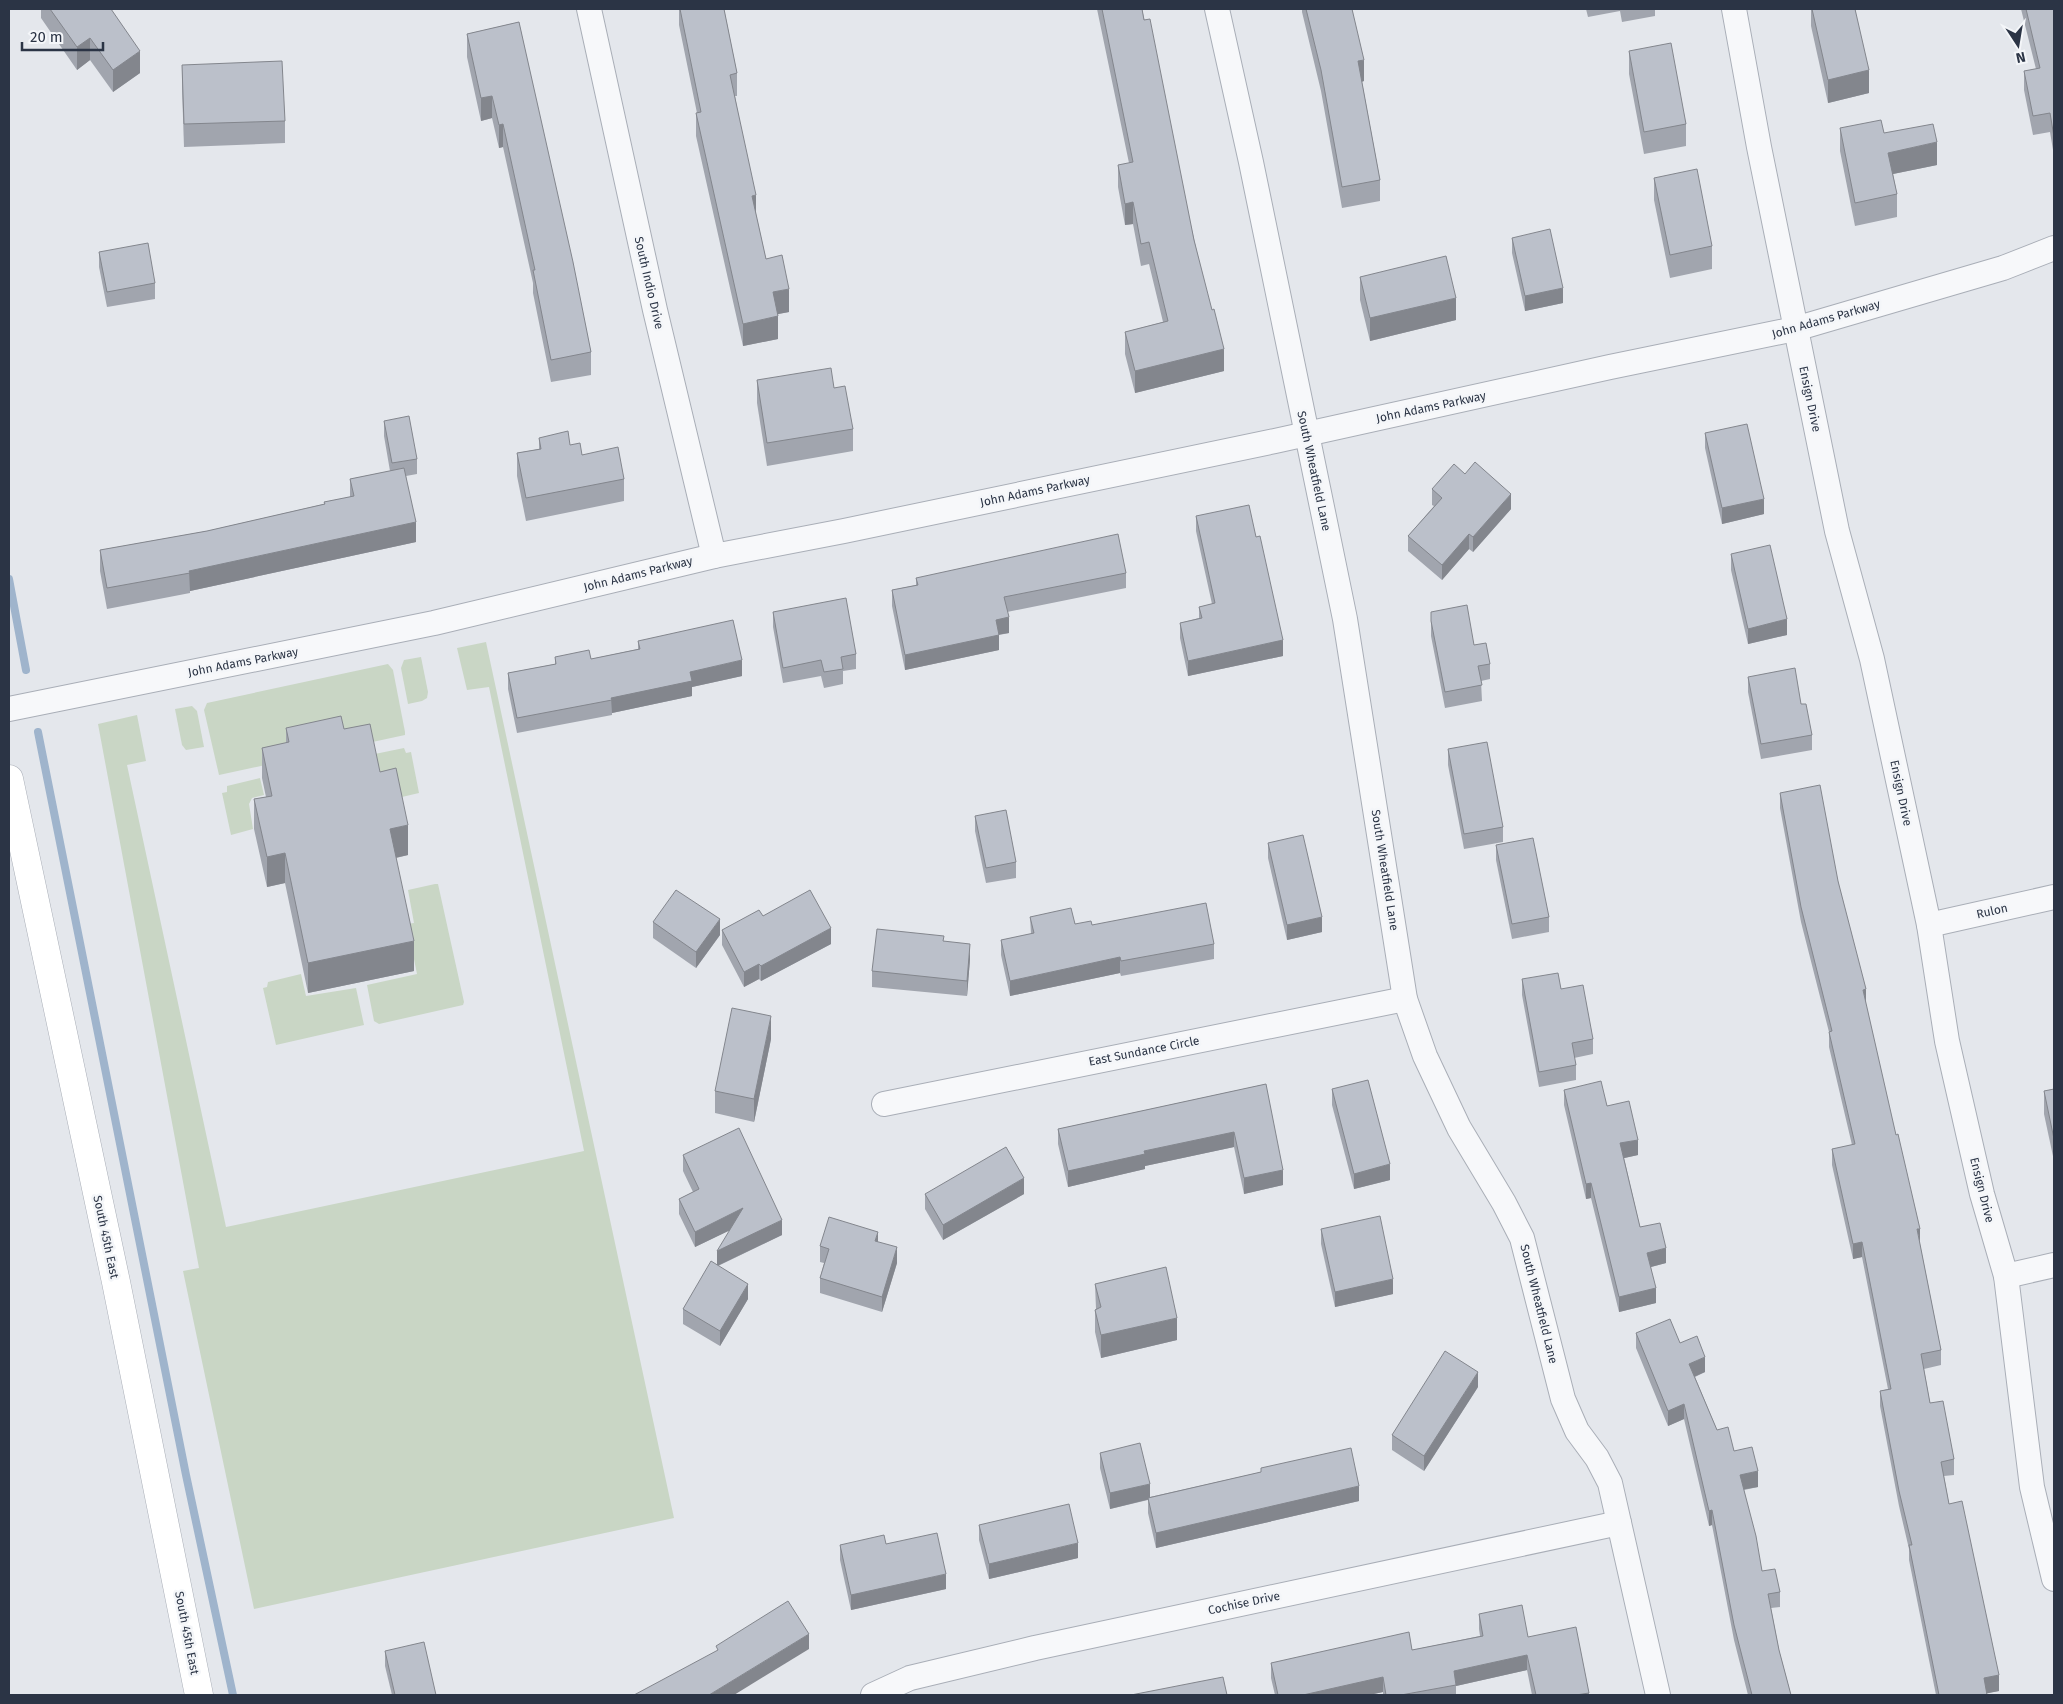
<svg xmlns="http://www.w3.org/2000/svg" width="2063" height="1704" viewBox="0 0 2063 1704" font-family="'Fira Sans',sans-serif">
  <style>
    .green { fill: #c9d6c5 }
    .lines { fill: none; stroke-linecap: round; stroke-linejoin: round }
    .stream { stroke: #9fb4cc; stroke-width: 8 }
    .minor-casing { stroke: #a9aeb7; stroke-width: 26 }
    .secondary-casing { stroke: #a9aeb7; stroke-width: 29 }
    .minor { stroke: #f7f8fa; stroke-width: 24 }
    .secondary { stroke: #fff; stroke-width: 28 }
    .wall { fill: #a1a5ae }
    .shaded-wall { fill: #83868d }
    .building { fill: #bbc0ca; stroke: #83868d }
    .labels { text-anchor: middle; stroke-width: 5; stroke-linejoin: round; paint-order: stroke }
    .street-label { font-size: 12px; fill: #2b3445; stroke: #f4f6f9 }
  </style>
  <rect width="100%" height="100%" fill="#e4e7ec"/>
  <g class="green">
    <polygon points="486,642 674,1518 254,1609 183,1271 199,1268 98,724 137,715 146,761 127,765 226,1227 584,1151 489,687 467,690 457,648"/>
    <polygon points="421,657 428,692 427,698 422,701 408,704 401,668 404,660"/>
    <polygon points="388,664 393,670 405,732 405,735 219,775 204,710 207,703"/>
    <polygon points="192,706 197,711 204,747 186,750 182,745 175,709"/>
    <polygon points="404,748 406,753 411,752 419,793 389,800 375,777 370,755"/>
    <polygon points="260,778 264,795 252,798 249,804 253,829 231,835 222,793 227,792 227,786"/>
    <polygon points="435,884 438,884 464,1002 463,1005 379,1024 374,1021 367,985 417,974 407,924 414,923 408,890"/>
    <polygon points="301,974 306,996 356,988 364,1025 276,1045 263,988 267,987 268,982"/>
  </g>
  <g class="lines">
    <g class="stream">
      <polyline points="9,579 26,670"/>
      <polyline points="38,732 186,1475 233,1695"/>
    </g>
    <g class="minor-casing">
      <g id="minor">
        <polyline points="589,9 655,310 714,556"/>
        <polyline points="1217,9 1251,162 1345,619 1405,999 1425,1056 1459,1128 1504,1203 1522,1238 1563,1399 1577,1431 1597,1458 1610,1483 1658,1695"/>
        <polyline points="1734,9 1759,147 1837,531 1872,659 1929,925 1947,1041 1982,1194 2006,1276 2032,1487 2054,1579"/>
        <polyline points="9,709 434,623 714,556 844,531 1275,441 1610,367 1795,329 2003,268 2054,248"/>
        <polyline points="1929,925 2054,897"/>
        <polyline points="884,1104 1405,999"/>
        <polyline points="2006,1276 2054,1265"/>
        <polyline points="873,1695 910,1678 1035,1648 1619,1523"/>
      </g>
    </g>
    <g class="secondary-casing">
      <polyline id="secondary" points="9,779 116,1282 199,1695"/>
    </g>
    <use href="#minor" class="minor"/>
    <use href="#secondary" class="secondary"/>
  </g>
  <g class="wall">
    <polygon points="41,9 111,9 140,73 113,92 90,60 77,70 41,18"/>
    <polygon points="679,9 724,9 737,73 737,96 735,96 756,214 766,259 789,312 778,314 778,339 743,346 696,136 696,113 697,113 679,25"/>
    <polygon points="1097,9 1142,9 1224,371 1135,393 1125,354 1125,332 1163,322 1149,264 1141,266 1133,224 1125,225 1118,187 1118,165 1129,163"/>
    <polygon points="1302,9 1352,9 1364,81 1362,82 1380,180 1380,201 1342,208 1321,91 1302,12"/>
    <polygon points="1586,9 1655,9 1655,16 1622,22 1620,11 1588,17"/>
    <polygon points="1811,9 1855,9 1869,93 1828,103 1811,26"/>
    <polygon points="2021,9 2054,9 2054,156 2050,132 2033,135 2024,90 2024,71 2036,69"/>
    <polygon points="519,22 591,352 591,375 551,382 533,293 533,283 503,147 499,148 492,118 481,121 467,57 467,34"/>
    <polygon points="1629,51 1686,124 1686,146 1644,154 1629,74"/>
    <polygon points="182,65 285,121 285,143 184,147 182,88"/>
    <polygon points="1840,128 1884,133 1937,165 1893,174 1897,194 1897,217 1855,226 1840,151"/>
    <polygon points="1654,178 1712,246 1712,269 1670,278 1654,200"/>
    <polygon points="1512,238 1563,303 1525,311 1512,253"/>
    <polygon points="99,252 155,283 155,299 107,307 99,267"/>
    <polygon points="1360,277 1456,320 1370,341 1360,300"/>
    <polygon points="757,380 834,388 853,429 853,451 767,466 757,403"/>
    <polygon points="384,421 417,459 417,474 406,476 416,542 190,591 190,593 107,609 100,571 100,550 207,531 324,504 324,502 350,497 350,479 390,471 384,436"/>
    <polygon points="1705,433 1764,514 1722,524 1705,448"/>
    <polygon points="539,438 570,445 582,455 624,479 624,501 526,521 517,476 517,453 539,449"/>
    <polygon points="1465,474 1511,509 1473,552 1469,549 1442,580 1408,551 1408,536 1434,506 1432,505 1432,489"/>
    <polygon points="1196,516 1256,537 1283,656 1188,676 1180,638 1180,623 1199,618 1199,607 1212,604 1196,531"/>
    <polygon points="1731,554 1787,635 1748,644 1731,570"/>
    <polygon points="1126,573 1126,588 1007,612 1009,633 999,635 999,650 905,670 892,606 892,590 916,585 916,578"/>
    <polygon points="773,612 856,654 856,669 843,671 843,684 824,688 821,676 783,683 773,627"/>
    <polygon points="1431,612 1474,645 1490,664 1490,679 1481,681 1482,701 1445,708 1431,636"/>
    <polygon points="638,641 742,676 692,687 692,696 612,713 612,715 517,733 508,689 508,673 555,664 555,657 591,659 638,649"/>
    <polygon points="1748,677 1801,704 1812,735 1812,750 1761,759 1748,692"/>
    <polygon points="286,728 344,729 380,772 408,855 396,858 414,971 308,993 285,883 267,887 254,829 254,799 266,797 262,778 262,748 286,743"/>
    <polygon points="1448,749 1503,827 1503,842 1464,849 1448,765"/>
    <polygon points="1780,793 1838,881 1920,1244 1941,1350 1941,1365 1924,1369 1930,1403 1954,1459 1954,1475 1944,1476 1949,1504 1999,1691 1987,1693 1987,1695 1936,1695 1909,1560 1909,1549 1899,1506 1880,1406 1880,1391 1888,1389 1862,1257 1853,1259 1832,1165 1832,1149 1852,1145 1829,1047 1829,1032 1801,922 1780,808"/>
    <polygon points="975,816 1016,862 1016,878 986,883 975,831"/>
    <polygon points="1268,843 1322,932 1287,940 1268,858"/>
    <polygon points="1496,845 1549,917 1549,932 1512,939 1496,860"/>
    <polygon points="763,916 831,944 761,981 759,979 744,987 722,945 722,930"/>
    <polygon points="1030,917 1075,924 1092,925 1214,944 1214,959 1121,976 1120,973 1010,996 1001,955 1001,940 1031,934"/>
    <polygon points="653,922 720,935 696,968 653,938"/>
    <polygon points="944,941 970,959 967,996 872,987 872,971"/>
    <polygon points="1522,979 1561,989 1593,1039 1593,1054 1574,1058 1576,1065 1576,1080 1539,1087 1522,995"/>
    <polygon points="771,1039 754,1122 715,1113 715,1091"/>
    <polygon points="1266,1084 1283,1185 1244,1194 1234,1147 1145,1166 1145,1169 1068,1187 1058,1144 1058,1129"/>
    <polygon points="1332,1089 1390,1180 1354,1189 1332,1105"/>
    <polygon points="2054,1089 2054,1161 2044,1114 2044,1091"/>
    <polygon points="1564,1090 1607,1106 1638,1155 1624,1158 1640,1227 1666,1263 1651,1267 1656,1303 1619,1312 1591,1198 1586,1199 1564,1105"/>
    <polygon points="683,1155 782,1235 718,1266 748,1299 720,1346 683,1324 683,1309 717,1265 730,1230 695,1247 679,1214 679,1199 693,1192 683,1171"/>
    <polygon points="925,1194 1024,1194 943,1240 925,1209"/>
    <polygon points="1321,1229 1393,1294 1335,1307 1321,1244"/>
    <polygon points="878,1242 897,1263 882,1312 820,1293 820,1278 824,1263 820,1262 820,1246"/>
    <polygon points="1095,1284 1177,1340 1101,1358 1095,1332 1095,1310 1096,1309"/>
    <polygon points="1636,1333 1680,1343 1705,1372 1695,1377 1717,1430 1734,1451 1758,1487 1744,1490 1762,1571 1780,1592 1780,1607 1771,1608 1779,1650 1791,1695 1748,1695 1734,1640 1712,1525 1709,1526 1684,1419 1668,1426 1636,1348"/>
    <polygon points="1478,1387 1424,1471 1392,1450 1392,1435"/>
    <polygon points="1100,1453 1150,1497 1261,1472 1261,1468 1359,1501 1156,1548 1148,1513 1148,1500 1110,1509 1100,1468"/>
    <polygon points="979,1525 1078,1558 989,1579 979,1540"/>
    <polygon points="886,1544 946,1589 851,1610 840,1560 840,1545"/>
    <polygon points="1479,1614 1528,1637 1589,1693 1589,1695 1532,1695 1527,1670 1456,1686 1456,1695 1383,1695 1383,1692 1369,1695 1275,1695 1271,1678 1271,1663 1412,1650 1480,1636 1479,1629"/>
    <polygon points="385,1651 436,1695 392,1695 385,1666"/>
  </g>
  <g class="shaded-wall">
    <polygon points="90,38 90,60 77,70 77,47"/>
    <polygon points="140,51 140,73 113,92 113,70"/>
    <polygon points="1364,60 1364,81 1358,82 1358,61"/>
    <polygon points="1869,70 1869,93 1828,103 1828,80"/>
    <polygon points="492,96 492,118 481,121 481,98"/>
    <polygon points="503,124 503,147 499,148 499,125"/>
    <polygon points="1937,142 1937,165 1888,175 1888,153"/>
    <polygon points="756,195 756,218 752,196"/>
    <polygon points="1133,202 1133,224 1125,225 1125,204"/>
    <polygon points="1563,288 1563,303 1525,311 1525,296"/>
    <polygon points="789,289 789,312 773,315 773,292"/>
    <polygon points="1456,298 1456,320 1370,341 1370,318"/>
    <polygon points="778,316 778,339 743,346 743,324"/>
    <polygon points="1224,349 1224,371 1135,393 1135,371"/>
    <polygon points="1511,494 1511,509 1473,552 1473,537"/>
    <polygon points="1764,499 1764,514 1722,524 1722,508"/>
    <polygon points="416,522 416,542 190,591 189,571"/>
    <polygon points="1469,534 1469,549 1442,580 1442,565"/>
    <polygon points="1009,617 1009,633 996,635 996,620"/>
    <polygon points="1787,619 1787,635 1748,644 1748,629"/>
    <polygon points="999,635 999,650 905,670 905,655"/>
    <polygon points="1283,640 1283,656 1188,676 1188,661"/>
    <polygon points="742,660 742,676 692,687 692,696 612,713 611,698 690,672"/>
    <polygon points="408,825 408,855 390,859 390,829"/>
    <polygon points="285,853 285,883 267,887 267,857"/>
    <polygon points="1322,917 1322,932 1287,940 1287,925"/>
    <polygon points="720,919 720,935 696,968 696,952"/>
    <polygon points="831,928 831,944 761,981 761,966"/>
    <polygon points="414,941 414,971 308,993 308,963"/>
    <polygon points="970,944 970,959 967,996 967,981"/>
    <polygon points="1120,957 1120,973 1010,996 1010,981"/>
    <polygon points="759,964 759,979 744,987 744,972"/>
    <polygon points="1866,989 1866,1005 1863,990"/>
    <polygon points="771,1016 771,1039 754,1122 754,1099"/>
    <polygon points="1234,1132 1234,1147 1145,1166 1145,1169 1068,1187 1068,1171 1144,1151"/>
    <polygon points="1638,1140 1638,1155 1620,1159 1620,1143"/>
    <polygon points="1390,1164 1390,1180 1354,1189 1354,1174"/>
    <polygon points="1283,1170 1283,1185 1244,1194 1244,1178"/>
    <polygon points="1024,1178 1024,1194 943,1240 943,1225"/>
    <polygon points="1591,1183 1591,1198 1586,1199 1586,1184"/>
    <polygon points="743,1208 743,1224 695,1247 695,1232"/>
    <polygon points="782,1220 782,1235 717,1266 717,1251"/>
    <polygon points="1917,1229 1920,1229 1920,1244"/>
    <polygon points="878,1232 878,1247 875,1241"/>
    <polygon points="1862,1242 1862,1257 1853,1259 1853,1244"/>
    <polygon points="897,1247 897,1263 882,1312 882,1297"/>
    <polygon points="1666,1248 1666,1263 1647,1268 1647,1253"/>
    <polygon points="1393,1279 1393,1294 1335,1307 1335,1292"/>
    <polygon points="748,1284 748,1299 720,1346 720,1331"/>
    <polygon points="1656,1288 1656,1303 1619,1312 1619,1297"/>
    <polygon points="1177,1318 1177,1340 1101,1358 1101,1335"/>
    <polygon points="1705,1357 1705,1372 1689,1379 1689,1364"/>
    <polygon points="1478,1372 1478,1387 1424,1471 1424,1456"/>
    <polygon points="1684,1404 1684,1419 1668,1426 1668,1411"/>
    <polygon points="1758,1471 1758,1487 1740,1490 1740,1475"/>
    <polygon points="1150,1484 1150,1499 1110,1509 1110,1493"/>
    <polygon points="1359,1486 1359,1501 1156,1548 1156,1533"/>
    <polygon points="1712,1510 1712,1525 1709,1526 1709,1511"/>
    <polygon points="1078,1543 1078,1558 989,1579 989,1564"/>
    <polygon points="946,1574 946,1589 851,1610 851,1595"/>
    <polygon points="809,1634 809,1649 734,1695 709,1695"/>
    <polygon points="1527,1655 1527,1670 1456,1686 1454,1671"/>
    <polygon points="1999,1675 1999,1691 1984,1694 1984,1678"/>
    <polygon points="1383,1677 1383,1692 1369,1695 1303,1695"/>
  </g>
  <g class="building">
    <polygon points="50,9 111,9 140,51 113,70 90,38 77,47"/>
    <polygon points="680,9 724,9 737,73 730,75 756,195 752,196 766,259 782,255 789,289 773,292 778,316 743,324 696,113 701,112"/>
    <polygon points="1102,9 1142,9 1144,20 1150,19 1194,240 1212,310 1214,309 1224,349 1135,371 1125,332 1168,321 1149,242 1141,244 1133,202 1125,204 1118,165 1133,162"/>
    <polygon points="1306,9 1352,9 1364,60 1358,61 1380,180 1342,187 1321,70"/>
    <polygon points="1812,9 1855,9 1869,70 1828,80"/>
    <polygon points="2026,9 2054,9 2054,137 2050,113 2033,116 2024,71 2040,68"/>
    <polygon points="519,22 573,262 591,352 551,360 533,270 535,270 503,124 499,125 492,96 481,98 467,34"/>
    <polygon points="1671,43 1686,124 1644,132 1629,51"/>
    <polygon points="282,61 285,121 184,124 182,65"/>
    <polygon points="1881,120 1884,133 1933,124 1937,142 1888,153 1897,194 1855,203 1840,128"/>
    <polygon points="1697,169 1712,246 1670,255 1654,178"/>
    <polygon points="1550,229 1563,288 1525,296 1512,238"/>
    <polygon points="148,243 155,283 107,292 99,252"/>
    <polygon points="1446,256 1456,298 1370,318 1360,277"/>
    <polygon points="831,368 834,388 845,386 853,429 767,443 757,380"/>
    <polygon points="409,416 417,459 392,463 384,421"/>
    <polygon points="1747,424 1764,499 1722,508 1705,433"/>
    <polygon points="568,431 570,445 580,443 582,455 618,447 624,479 526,498 517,453 541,449 539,438"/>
    <polygon points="1475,462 1511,494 1473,537 1469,534 1442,565 1408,536 1442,498 1432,489 1454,464 1465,474"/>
    <polygon points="404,468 416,522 189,571 190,573 107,588 100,550 207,531 325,504 324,502 354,496 350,479"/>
    <polygon points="1249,505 1256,537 1260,536 1283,640 1188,661 1180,623 1202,618 1199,607 1215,603 1196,516"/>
    <polygon points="1118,534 1126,573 1004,597 1009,617 996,620 999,635 905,655 892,590 918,585 916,578"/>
    <polygon points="1770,545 1787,619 1748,629 1731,554"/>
    <polygon points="846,598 856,654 841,657 843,669 824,672 821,660 783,668 773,612"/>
    <polygon points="1467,605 1474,645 1486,643 1490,664 1478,666 1482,685 1445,692 1431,621 1431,612"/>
    <polygon points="733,620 742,660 690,672 692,681 611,698 612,700 517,718 508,673 556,664 555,657 589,650 591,659 640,649 638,641"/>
    <polygon points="1795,668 1801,704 1806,704 1812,735 1761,744 1748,677"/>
    <polygon points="341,716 344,729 370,724 380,772 396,768 408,825 390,829 414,941 308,963 285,853 267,857 254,799 272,796 262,748 289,742 286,728"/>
    <polygon points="1487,742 1503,827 1464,834 1448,749"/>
    <polygon points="1820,785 1838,881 1866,989 1863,990 1896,1135 1898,1134 1920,1229 1917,1229 1941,1350 1921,1354 1930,1403 1943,1401 1954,1459 1941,1462 1949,1504 1962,1501 1999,1675 1984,1678 1987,1695 1939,1695 1909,1545 1912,1545 1899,1491 1880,1391 1891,1389 1862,1242 1853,1244 1832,1149 1855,1144 1829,1032 1832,1031 1801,907 1780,793"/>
    <polygon points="1006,810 1016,862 986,868 975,816"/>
    <polygon points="1303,835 1322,917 1287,925 1268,843"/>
    <polygon points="1533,838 1549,917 1512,924 1496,845"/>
    <polygon points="676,890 720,919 696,952 653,922"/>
    <polygon points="810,890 831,928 761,966 759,964 744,972 722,930 759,910 763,916"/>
    <polygon points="1206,903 1214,944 1121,961 1120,957 1010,981 1001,940 1034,933 1030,917 1071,908 1075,924 1091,921 1092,925"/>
    <polygon points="877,929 944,936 943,941 970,944 967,981 872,971"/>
    <polygon points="1558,973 1561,989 1583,985 1593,1039 1572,1043 1576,1065 1539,1072 1522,979"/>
    <polygon points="732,1008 771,1016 754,1099 715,1091"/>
    <polygon points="1368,1080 1390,1164 1354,1174 1332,1089"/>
    <polygon points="1601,1081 1607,1106 1629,1101 1638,1140 1620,1143 1640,1227 1660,1223 1666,1248 1647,1253 1656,1288 1619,1297 1591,1183 1586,1184 1564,1090"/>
    <polygon points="1266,1084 1283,1170 1244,1178 1234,1132 1144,1151 1145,1154 1068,1171 1058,1129"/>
    <polygon points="2054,1089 2054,1139 2044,1091"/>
    <polygon points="739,1128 782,1220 717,1251 743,1208 695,1232 679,1199 699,1189 683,1155"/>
    <polygon points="1006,1147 1024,1178 943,1225 925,1194"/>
    <polygon points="1380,1216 1393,1279 1335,1292 1321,1229"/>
    <polygon points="829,1217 878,1232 875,1241 897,1247 882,1297 820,1278 829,1249 820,1246"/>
    <polygon points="711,1261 748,1284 720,1331 683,1309"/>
    <polygon points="1166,1267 1177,1318 1101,1335 1095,1310 1101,1307 1095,1284"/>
    <polygon points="1670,1319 1680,1343 1697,1336 1705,1357 1689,1364 1717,1430 1728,1427 1734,1451 1752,1447 1758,1471 1740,1475 1756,1536 1762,1571 1775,1569 1780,1592 1768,1594 1779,1650 1791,1695 1752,1695 1734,1625 1712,1510 1709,1511 1684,1404 1668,1411 1636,1333"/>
    <polygon points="1445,1351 1478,1372 1424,1456 1392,1435"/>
    <polygon points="1140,1443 1150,1484 1110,1493 1100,1453"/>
    <polygon points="1351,1448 1359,1486 1156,1533 1148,1498 1261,1472 1261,1468"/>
    <polygon points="1069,1504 1078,1543 989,1564 979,1525"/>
    <polygon points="937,1533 946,1574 851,1595 840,1545 884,1535 886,1544"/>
    <polygon points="788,1601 809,1634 709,1695 634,1695 718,1650 716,1646"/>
    <polygon points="1522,1605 1528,1637 1576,1627 1589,1693 1576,1695 1536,1695 1527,1655 1454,1671 1456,1685 1401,1695 1386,1695 1383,1677 1303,1695 1278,1695 1271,1663 1409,1632 1412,1650 1483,1636 1479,1614"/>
    <polygon points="424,1642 436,1695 395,1695 385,1651"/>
    <polygon points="1223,1677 1227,1695 1131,1695"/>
  </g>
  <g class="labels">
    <g class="street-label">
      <text transform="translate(649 283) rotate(77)" y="4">South Indio Drive</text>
      <text transform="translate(1826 319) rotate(-16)" y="4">John Adams Parkway</text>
      <text transform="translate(1810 399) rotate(78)" y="4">Ensign Drive</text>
      <text transform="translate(1431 407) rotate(-12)" y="4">John Adams Parkway</text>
      <text transform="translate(1314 471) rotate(78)" y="4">South Wheatfield Lane</text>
      <text transform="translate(1035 491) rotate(-12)" y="4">John Adams Parkway</text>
      <text transform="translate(638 574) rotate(-14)" y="4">John Adams Parkway</text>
      <text transform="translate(243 662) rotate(-11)" y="4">John Adams Parkway</text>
      <text transform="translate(1901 793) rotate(78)" y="4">Ensign Drive</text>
      <text transform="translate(1385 870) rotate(81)" y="4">South Wheatfield Lane</text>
      <text transform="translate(1992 911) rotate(-13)" y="4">Rulon</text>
      <text transform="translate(1144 1051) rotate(-11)" y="4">East Sundance Circle</text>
      <text transform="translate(1982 1190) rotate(76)" y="4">Ensign Drive</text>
      <text transform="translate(106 1237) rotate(78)" y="4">South 45th East</text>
      <text transform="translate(1539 1304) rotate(76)" y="4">South Wheatfield Lane</text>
      <text transform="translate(1244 1603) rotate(-12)" y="4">Cochise Drive</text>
      <text transform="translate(187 1633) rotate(79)" y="4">South 45th East</text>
    </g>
  </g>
  <rect width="2063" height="1704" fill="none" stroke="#2b3445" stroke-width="20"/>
  <g transform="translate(2018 45) rotate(168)" stroke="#f4f6f9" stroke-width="4" paint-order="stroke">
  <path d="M0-4L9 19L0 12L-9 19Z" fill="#2b3445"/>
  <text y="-8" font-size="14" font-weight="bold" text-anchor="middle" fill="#2b3445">N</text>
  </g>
  <path d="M22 42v8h81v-8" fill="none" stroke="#2b3445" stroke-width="2.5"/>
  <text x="30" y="42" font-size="15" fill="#2b3445" stroke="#f4f6f9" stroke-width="4" paint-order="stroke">20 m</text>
</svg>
